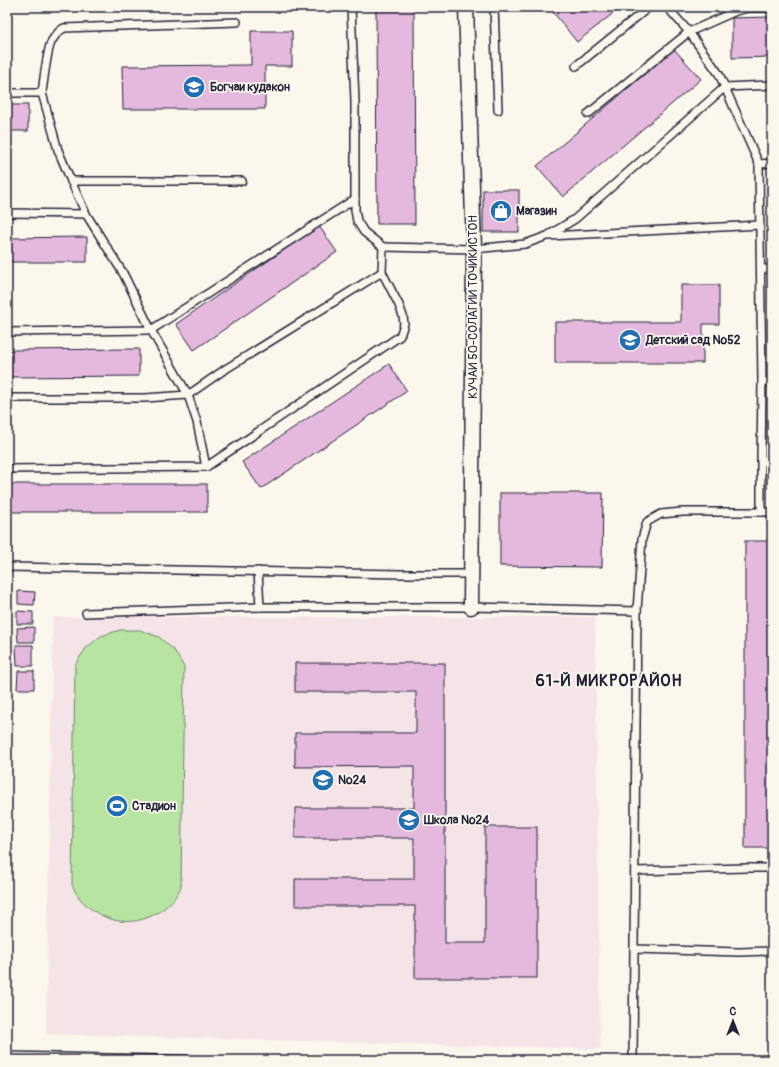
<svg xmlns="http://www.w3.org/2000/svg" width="779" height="1067" viewBox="0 0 779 1067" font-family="Pangolin,sans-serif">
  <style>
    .built { fill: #f4e4e8 }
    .green { fill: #b8e4a2; stroke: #6d836e }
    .building { fill: #e5b9de; stroke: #22223b }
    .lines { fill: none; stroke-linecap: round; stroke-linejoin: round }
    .service-casing { stroke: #22223b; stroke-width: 10 }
    .minor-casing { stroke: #22223b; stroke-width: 17 }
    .service { stroke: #fbf7ec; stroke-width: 7 }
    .minor { stroke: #fbf7ec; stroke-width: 14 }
    .labels { text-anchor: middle; stroke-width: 3.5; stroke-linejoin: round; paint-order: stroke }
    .poi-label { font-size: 12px; font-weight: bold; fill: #22223b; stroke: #fbf7ec; text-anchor: start }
    .street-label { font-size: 12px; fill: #22223b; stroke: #fbf7ec }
    .district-label { font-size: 16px; font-weight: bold; letter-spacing: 1px; fill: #22223b; stroke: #fbf7ec }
  </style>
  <rect width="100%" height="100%" fill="#fbf7ec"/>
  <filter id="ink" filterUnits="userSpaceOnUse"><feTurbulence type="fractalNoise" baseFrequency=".025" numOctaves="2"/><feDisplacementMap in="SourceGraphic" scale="8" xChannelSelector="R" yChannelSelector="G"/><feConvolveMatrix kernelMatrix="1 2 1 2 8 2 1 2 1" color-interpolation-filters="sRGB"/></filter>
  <g filter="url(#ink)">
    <polygon class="built" points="53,617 595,617 600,1049 46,1034"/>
    <path class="green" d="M120,630H140L159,637L174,650L184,667L181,887C178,893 174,900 169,904C143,928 109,927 84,903C79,899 75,891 72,885L75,665L86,648L101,636Z"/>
    <g class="building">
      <polygon points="376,7 414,7 415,224 377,224"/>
      <polygon points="549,7 621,7 577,42"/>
      <polygon points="772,17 772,57 732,58 732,18"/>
      <polygon points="251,31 292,31 292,66 265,66 265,109 123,109 122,66 251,65"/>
      <polygon points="674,49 701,79 563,197 537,166"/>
      <rect x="7" y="105" width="21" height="26"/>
      <rect x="483" y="190" width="36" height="42"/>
      <polygon points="319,226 337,252 194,350 176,324"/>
      <polygon points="87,237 87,262 7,262 7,238"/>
      <polygon points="681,285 719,285 719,324 703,324 703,363 555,363 555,322 681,322"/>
      <polygon points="139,349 139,376 7,377 7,350"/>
      <polygon points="389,364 407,391 261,489 242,462"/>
      <rect x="7" y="484" width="200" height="28"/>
      <polygon points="500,493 603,493 602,567 500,566"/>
      <rect x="745" y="541" width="27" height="307"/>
      <polygon points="18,591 35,592 34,605 18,604"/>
      <polygon points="17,611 33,612 33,624 17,624"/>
      <polygon points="34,627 34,642 18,642 17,628"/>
      <polygon points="16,645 33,645 33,666 17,666"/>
      <polygon points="295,663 445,663 445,943 485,943 485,827 537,827 537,978 415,978 415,906 295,906 295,879 414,879 414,838 295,838 295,808 414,808 414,766 295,767 295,733 416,733 416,692 295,692"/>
      <polygon points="18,671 34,671 34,689 17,689"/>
    </g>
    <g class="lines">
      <g class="service-casing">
        <g id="service">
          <polyline points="494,7 498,110"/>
          <polyline points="667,7 689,32 719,74 759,164"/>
          <polyline points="576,66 649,7"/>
          <path d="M7,93H42C44,78 46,59 50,45C52,39 58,31 64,28L237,22"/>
          <polyline points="42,93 58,150 71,181 86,214"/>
          <polyline points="588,114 689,32 736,11 748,8 772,8"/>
          <polyline points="71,181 242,181"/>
          <polyline points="7,213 86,214 123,273 151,330 188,395 197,422 206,467"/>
          <polyline points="549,236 760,225"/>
          <polyline points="383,247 474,249 525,244 547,236 575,219 725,87 772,85"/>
          <polyline points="761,269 772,269"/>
          <polyline points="7,332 151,330 355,199"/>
          <polyline points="762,382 772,382"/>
          <polyline points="7,398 145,398 188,395 224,370 382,272"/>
          <polyline points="761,460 772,461"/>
          <polyline points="7,469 206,467 400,336 404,324 403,316 399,305 382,272 383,247 364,232 357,221 355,210 355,101 351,7"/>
          <polyline points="761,512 761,460 762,382 759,164 772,163"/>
          <polyline points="7,567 400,574 471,574"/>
          <polyline points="258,571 260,607"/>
          <polyline points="86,613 260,607 471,607 637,611"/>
          <polyline points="635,871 745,868 772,868"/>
          <polyline points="634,949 739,952 772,951"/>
          <polyline points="7,1056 208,1060"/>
          <polyline points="633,1060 637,611 642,539 647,522 661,514 682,512 772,512"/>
        </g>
      </g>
      <g class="minor-casing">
        <polyline id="minor" points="466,7 474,249 471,607"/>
      </g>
      <use href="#service" class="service"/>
      <use href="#minor" class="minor"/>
    </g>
  </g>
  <defs>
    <g id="school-disc" transform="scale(1.15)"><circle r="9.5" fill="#1f6fb2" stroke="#fbf7ec"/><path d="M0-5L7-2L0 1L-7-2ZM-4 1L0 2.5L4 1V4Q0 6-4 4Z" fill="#fff"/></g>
    <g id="shop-disc" transform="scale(1.15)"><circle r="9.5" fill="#1f6fb2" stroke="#fbf7ec"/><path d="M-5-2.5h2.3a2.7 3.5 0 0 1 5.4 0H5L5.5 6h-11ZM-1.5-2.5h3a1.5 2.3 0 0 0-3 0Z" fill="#fff"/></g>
    <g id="stadium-disc" transform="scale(1.15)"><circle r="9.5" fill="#1f6fb2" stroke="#fbf7ec"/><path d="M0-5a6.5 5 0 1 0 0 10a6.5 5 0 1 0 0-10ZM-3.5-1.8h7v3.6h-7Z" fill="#fff"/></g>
  </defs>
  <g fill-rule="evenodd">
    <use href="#school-disc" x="194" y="87"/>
    <use href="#shop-disc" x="501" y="211"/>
    <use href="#school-disc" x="630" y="340"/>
    <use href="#school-disc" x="323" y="780"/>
    <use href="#stadium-disc" x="117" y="806"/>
    <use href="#school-disc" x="409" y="820"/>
  </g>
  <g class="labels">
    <g class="poi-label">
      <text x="210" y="91">Богчаи кудакон</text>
      <text x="516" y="215">Магазин</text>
      <text x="646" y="344">Детский сад №52</text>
      <text x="338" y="784">№24</text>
      <text x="132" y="810">Стадион</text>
      <text x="424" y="824">Школа №24</text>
    </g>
    <g class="street-label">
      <text transform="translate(473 307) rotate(-90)" y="4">КУЧАИ 50-СОЛАГИИ ТОЧИКИСТОН</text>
    </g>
    <g class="district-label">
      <text x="609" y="686">61-Й МИКРОРАЙОН</text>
    </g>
  </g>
  <rect width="779" height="1067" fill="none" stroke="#fbf7ec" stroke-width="24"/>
  <rect x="12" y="12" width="755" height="1043" fill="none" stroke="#22223b" stroke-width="1.5" filter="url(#ink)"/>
  <g transform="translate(733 1021)" stroke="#fbf7ec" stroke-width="3" paint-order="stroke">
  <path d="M0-3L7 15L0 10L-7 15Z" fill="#22223b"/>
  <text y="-6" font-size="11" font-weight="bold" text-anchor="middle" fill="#22223b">С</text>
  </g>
</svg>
